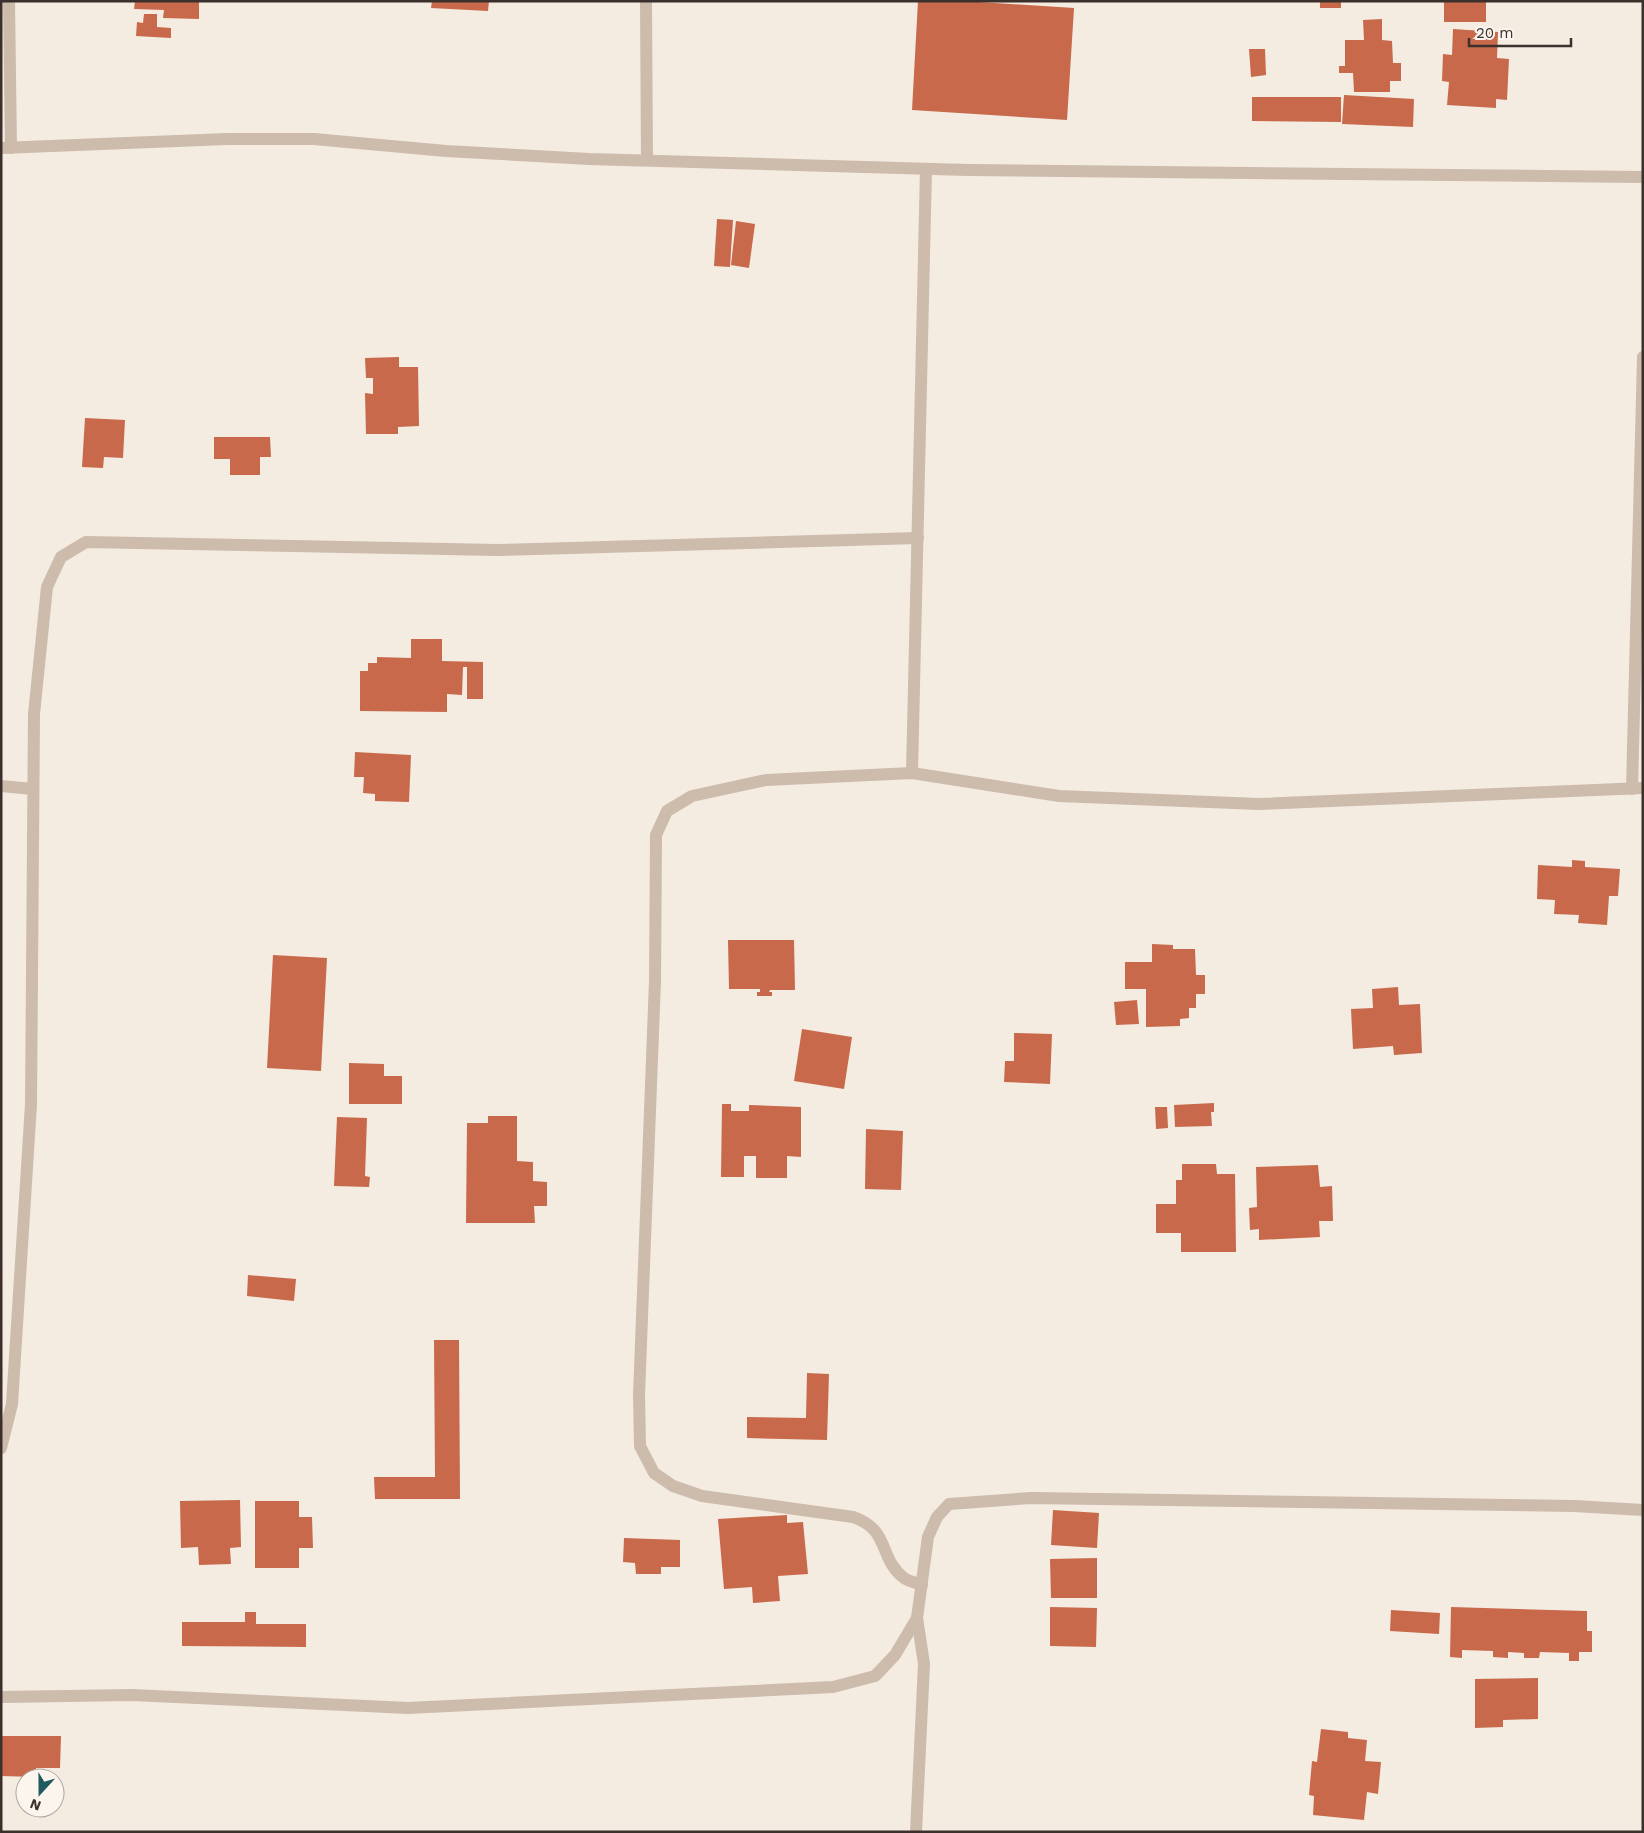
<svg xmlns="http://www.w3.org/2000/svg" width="1644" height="1833" viewBox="0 0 1644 1833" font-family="'Work Sans',sans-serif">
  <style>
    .building { fill: #c8694b }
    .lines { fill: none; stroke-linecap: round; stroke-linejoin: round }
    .street { stroke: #cdbbac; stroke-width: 12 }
  </style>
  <rect width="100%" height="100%" fill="#f4ebe1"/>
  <g class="building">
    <polygon points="135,1 199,1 199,19 163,18 164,10 134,9"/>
    <polygon points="432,1 489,1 488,11 431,8"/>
    <polygon points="918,1 964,1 1074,8 1067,120 912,110"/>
    <rect x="1320" y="1" width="21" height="7"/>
    <rect x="1444" y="1" width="42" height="21"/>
    <polygon points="144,14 157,14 157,27 171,28 171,38 136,36 137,22 143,23"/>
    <polygon points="1382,19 1382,40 1392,41 1393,63 1401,63 1401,81 1390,81 1390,92 1354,92 1353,73 1339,73 1339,66 1345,66 1345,40 1364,40 1363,20"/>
    <polygon points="1453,29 1498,32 1497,58 1509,59 1507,100 1496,99 1496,108 1447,105 1449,82 1442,81 1443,54 1452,55"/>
    <polygon points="1249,49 1265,49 1266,75 1251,77"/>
    <polygon points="1344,95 1414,99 1413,127 1342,124"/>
    <polygon points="1252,97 1341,97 1341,122 1252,121"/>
    <polygon points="717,219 733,220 730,267 714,266"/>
    <polygon points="736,221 755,224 749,268 731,265"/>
    <polygon points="399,357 399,367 418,367 419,426 398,427 398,434 366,434 365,393 373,394 373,378 366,378 365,358"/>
    <polygon points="85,418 125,420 123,458 104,457 103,468 82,467"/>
    <polygon points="214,437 270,437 271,457 260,457 260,475 230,475 230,459 214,459"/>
    <polygon points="411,639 442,639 442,661 483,662 483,699 467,699 467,667 463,667 462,695 447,694 447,712 360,711 360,671 368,671 368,663 377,663 377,657 411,658"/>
    <polygon points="355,752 411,755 409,802 375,801 375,794 363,793 364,777 354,777"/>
    <polygon points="1572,860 1585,861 1585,867 1620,869 1618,896 1609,896 1607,925 1578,923 1579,915 1554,914 1555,900 1537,899 1538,865 1572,867"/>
    <polygon points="728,940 794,940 795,990 770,990 769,992 772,992 772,996 757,996 757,992 760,992 760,989 729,989"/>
    <polygon points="1152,944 1173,945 1173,949 1195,949 1196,975 1205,975 1205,994 1196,994 1196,1008 1189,1008 1189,1018 1180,1019 1180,1026 1146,1027 1146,989 1125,989 1125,962 1152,962"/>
    <polygon points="273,955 327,958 321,1071 267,1068"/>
    <polygon points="1398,987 1399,1005 1420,1004 1422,1053 1394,1055 1393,1046 1353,1049 1351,1009 1373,1008 1372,989"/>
    <polygon points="1137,1000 1139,1024 1116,1025 1114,1002"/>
    <polygon points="802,1029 852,1037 844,1089 794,1081"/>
    <polygon points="1014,1033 1052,1034 1050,1084 1004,1082 1005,1061 1014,1061"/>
    <polygon points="349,1063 384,1064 384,1076 402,1076 402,1104 349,1104"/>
    <polygon points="1214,1103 1214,1112 1211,1112 1212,1126 1175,1127 1174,1105"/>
    <polygon points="722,1104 731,1104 731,1111 749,1111 749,1105 801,1107 801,1157 787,1156 787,1178 756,1178 756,1156 744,1156 744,1177 721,1177"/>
    <polygon points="1155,1107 1167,1107 1168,1128 1156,1129"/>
    <polygon points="488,1116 517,1116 517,1161 533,1162 533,1181 547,1182 547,1206 534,1206 535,1223 466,1223 467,1123 488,1123"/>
    <polygon points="337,1117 367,1118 365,1176 370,1177 369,1187 334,1186"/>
    <polygon points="866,1129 903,1131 901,1190 865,1189"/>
    <polygon points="1182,1164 1216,1164 1217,1174 1235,1174 1236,1252 1181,1252 1181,1233 1156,1233 1156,1204 1176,1204 1176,1180 1182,1180"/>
    <polygon points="1318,1165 1320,1187 1332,1186 1333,1221 1319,1221 1320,1237 1259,1240 1259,1229 1250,1230 1249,1208 1257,1207 1256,1167"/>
    <polygon points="248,1275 296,1279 294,1301 247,1296"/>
    <polygon points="434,1340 459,1340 460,1499 375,1499 374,1477 435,1477"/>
    <polygon points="807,1373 829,1374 827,1440 747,1438 747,1417 806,1418"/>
    <polygon points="240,1500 241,1547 230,1548 231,1564 199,1565 198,1547 181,1548 180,1501"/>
    <polygon points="255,1501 299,1501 299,1517 312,1517 313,1548 299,1548 299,1568 255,1568"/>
    <polygon points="1053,1510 1099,1513 1097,1548 1051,1545"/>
    <polygon points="787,1515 787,1523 803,1522 808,1574 778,1576 780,1601 753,1603 752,1587 724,1589 718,1519"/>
    <polygon points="624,1538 680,1540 680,1567 661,1567 661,1574 636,1574 635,1563 623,1562"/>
    <polygon points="1097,1558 1097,1598 1051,1598 1050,1559"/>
    <polygon points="1050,1607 1097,1608 1096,1647 1050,1646"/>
    <polygon points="1451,1607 1587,1611 1587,1631 1592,1631 1592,1652 1579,1652 1579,1661 1569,1661 1569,1653 1540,1652 1539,1658 1524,1658 1524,1653 1508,1652 1508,1658 1493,1657 1493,1651 1462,1650 1462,1658 1450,1657"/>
    <polygon points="1391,1610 1440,1613 1439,1634 1390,1631"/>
    <polygon points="245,1612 256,1612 256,1624 306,1624 306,1647 182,1646 182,1622 245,1622"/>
    <polygon points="1538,1678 1538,1719 1503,1720 1503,1727 1475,1728 1475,1679"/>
    <polygon points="1321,1729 1348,1732 1348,1738 1367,1740 1365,1761 1381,1762 1378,1794 1367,1792 1364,1820 1313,1815 1314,1796 1309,1795 1312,1761 1317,1762"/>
    <polygon points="1,1736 61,1736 60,1768 36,1768 36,1777 1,1776"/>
  </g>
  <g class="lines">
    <g class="street">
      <polyline points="9,1 11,148"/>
      <polyline points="646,1 647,160"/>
      <polyline points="1,148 227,139 314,139 446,151 589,159 968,170 1643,177"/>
      <polyline points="912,773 926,169"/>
      <polyline points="1,786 33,789"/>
      <polyline points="1632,789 1643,357"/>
      <polyline points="1,1448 12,1404 31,1104 34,714 47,587 61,557 86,542 497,550 918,538"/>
      <path d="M922,1585C916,1583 908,1581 904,1578C878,1558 891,1530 853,1517L702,1496L673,1486L654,1473L640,1446L639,1395L655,981L656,835L667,811L692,796L766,780L912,773L1059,796L1259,804L1643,788"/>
      <polyline points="1,1697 132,1695 408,1708 833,1687 875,1676 895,1655 917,1618"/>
      <polyline points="916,1832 924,1664 917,1618 928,1537 937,1517 949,1504 1031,1498 1574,1506 1643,1510"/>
    </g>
  </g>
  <rect width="1644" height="1833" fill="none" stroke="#3b302b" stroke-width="5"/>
  <g transform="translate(40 1793) rotate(201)"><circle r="24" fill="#fbf5ee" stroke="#aea6a0"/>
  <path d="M0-4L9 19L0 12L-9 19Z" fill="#1f5a5e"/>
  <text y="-8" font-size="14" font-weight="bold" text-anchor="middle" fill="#3b302b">N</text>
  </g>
  <path d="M1469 38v8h102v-8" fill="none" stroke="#3b302b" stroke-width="2.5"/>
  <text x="1476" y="38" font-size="15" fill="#3b302b" stroke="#fbf5ee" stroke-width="4" paint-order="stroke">20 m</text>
</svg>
